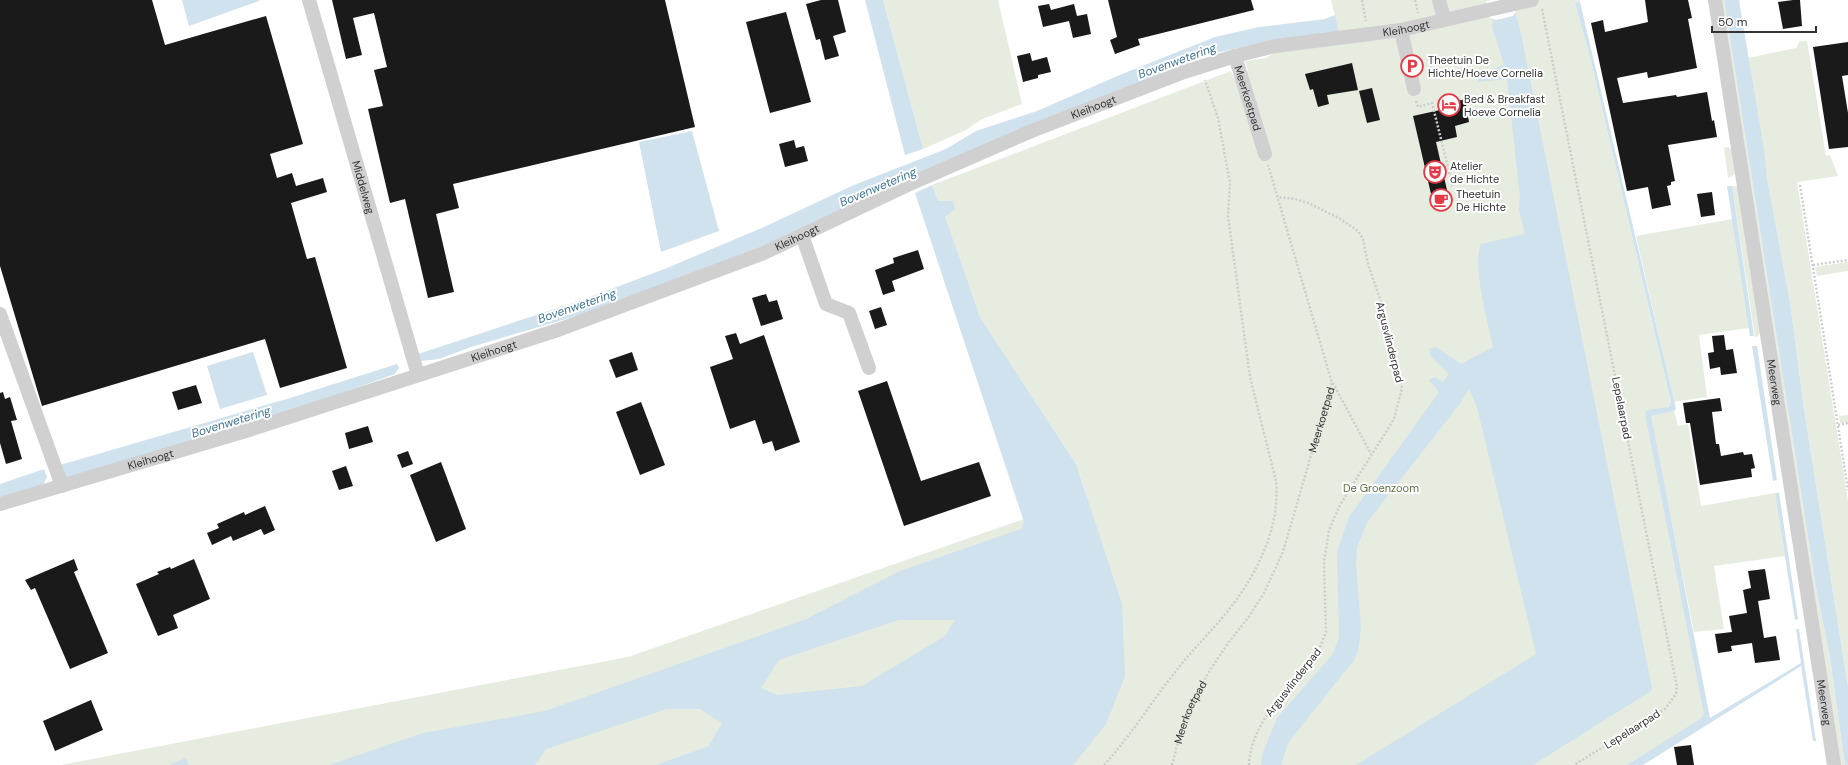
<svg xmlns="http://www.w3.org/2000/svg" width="1848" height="765" viewBox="0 0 1848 765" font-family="'DM Sans',sans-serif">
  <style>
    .green { fill: #e6ecdf }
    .water { fill: #cfe2ee; fill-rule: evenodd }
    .pier { fill: #fff }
    .building { fill: #1a1a1a }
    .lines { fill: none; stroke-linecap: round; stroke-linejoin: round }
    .path { stroke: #cdcdcd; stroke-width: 2.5; stroke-dasharray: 2 2; stroke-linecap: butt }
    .minor { stroke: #d0d0d0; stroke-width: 14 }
    .labels { text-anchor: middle; stroke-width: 4; stroke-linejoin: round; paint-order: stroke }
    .street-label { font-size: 11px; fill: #333; stroke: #fff }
    .poi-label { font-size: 11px; fill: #333; stroke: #fff; text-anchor: start }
    .park-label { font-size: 11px; fill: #56703f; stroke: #fff }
    .water-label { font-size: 12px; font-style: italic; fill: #3f7597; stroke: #fff }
  </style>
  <rect width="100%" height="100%" fill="#fff"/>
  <g class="green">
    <polygon points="883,0 998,0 1022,104 982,119 966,130 923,149"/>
    <polygon points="1331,0 1580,0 1580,2 1575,3 1590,57 1671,402 1669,407 1648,414 1708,719 1635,765 61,765 628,657 1087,497 1076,464 980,317 932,185 1231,71 1234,78 1248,70 1245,61 1266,58 1335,16"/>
    <polygon points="1720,0 1724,0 1816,588 1830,658 1845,765 1838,765"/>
    <polygon points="1800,41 1807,41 1826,156 1830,155 1838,176 1797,182 1848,501 1848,687 1804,409 1790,302 1767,178 1748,58 1796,48"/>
    <polygon points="1724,147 1728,147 1734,151 1737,173 1728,178"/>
    <polygon points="1732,186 1739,187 1762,330 1758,336 1755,337"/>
    <polygon points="1733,219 1749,328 1699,335 1707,397 1674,402 1636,236"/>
    <polygon points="1848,262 1848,271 1817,276 1815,267"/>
    <polygon points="1674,411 1678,426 1688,424 1701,506 1775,493 1785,556 1714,566 1724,629 1694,632 1650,416"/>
    <polygon points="1848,415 1848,422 1840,423 1839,416"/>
  </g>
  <g class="water">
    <polygon points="182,0 259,0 259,1 189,26"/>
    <polygon points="865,0 883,0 923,149 905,155"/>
    <path d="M1488,0H1512L1521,34L1652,688L1651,691L1533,765H1356L1536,654L1477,407L1469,389L1459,405L1368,521L1357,547L1356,564L1361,628L1358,652L1354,660L1288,743L1281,765H1261L1263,752L1277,718L1332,655L1339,638L1337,552L1349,517L1439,392L1429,380L1435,377L1443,382L1449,374L1431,357L1429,349L1436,347L1461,364L1493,347C1488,322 1472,267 1481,244L1525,234L1519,210L1520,197L1507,79L1478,82V76L1504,64L1492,27L1493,22Z"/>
    <polygon points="1724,0 1739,0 1764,150 1767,178 1790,302 1804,409 1848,687 1848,765 1845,765 1830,658 1816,588"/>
    <polygon points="1580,2 1676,409 1674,411 1651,416 1710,718 1801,663 1796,629 1799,629 1816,741 1813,741 1801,666 1643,765 1627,765 1702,718 1704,714 1645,414 1647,410 1669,407 1671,402 1590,57 1575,3"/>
    <polygon points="1335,15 1339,33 1251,45 1216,53 1190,62 973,152 766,247 600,309 471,347 439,359 421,361 418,354 585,299 667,268 764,227 854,185 946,149 976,131 1037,111 1122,74 1215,37 1259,27 1325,19"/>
    <polygon points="692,131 719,231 661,252 639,142"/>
    <path d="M932,185L938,201H953L955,209L945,217L980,317L1076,464L1122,604L1125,676L1106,724L1075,763L1072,765H656L709,746L722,723L700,709H667L546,749L535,765H329L423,733L545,711L804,620L900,571L1021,529L1024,522L915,193ZM899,620H955L945,636L862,686L777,695L761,688L779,660Z"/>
    <polygon points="1727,186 1732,186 1754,336 1750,336"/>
    <polygon points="1752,346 1757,346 1777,480 1773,481"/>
    <polygon points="253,352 267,395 220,409 207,366"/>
    <polygon points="397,364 399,368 395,374 297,409 65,480 60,465 290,398"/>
    <polygon points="44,469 47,477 43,485 0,497 0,484"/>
    <polygon points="1775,493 1779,493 1798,619 1795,620"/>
    <polygon points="186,758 189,765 169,765"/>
  </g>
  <polygon class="pier" points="1492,0 1514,0 1516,11 1513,16 1496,20 1490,18 1486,1"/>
  <g class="building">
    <polygon points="0,0 152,0 165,45 266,16 303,144 270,154 277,178 292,173 296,186 323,178 327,192 291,203 307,259 315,257 347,368 280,388 265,339 42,406 0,266"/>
    <polygon points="332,0 665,0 695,127 453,184 459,208 436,214 454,292 428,298 405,199 390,203 368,109 383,106 374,70 387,67 374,13 353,18 362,55 346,59"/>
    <polygon points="821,0 838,0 846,32 833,36 839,56 825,60 820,39 816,40 806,4"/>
    <polygon points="1108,0 1251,0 1254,10 1138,39 1140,45 1115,54 1110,40 1117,37"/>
    <polygon points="1645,0 1688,0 1692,18 1688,19 1697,68 1648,78 1647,72 1617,78 1623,103 1676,95 1677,97 1707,92 1712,121 1714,120 1717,137 1668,145 1675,181 1671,182 1671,185 1667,186 1671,205 1652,209 1648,187 1627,191 1591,23 1603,20 1605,32 1648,22"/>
    <polygon points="1793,0 1800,0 1802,26 1783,29 1778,2"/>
    <polygon points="1049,4 1051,10 1074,4 1077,16 1087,14 1091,34 1073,38 1069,21 1043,27 1038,6"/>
    <polygon points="786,12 811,102 770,113 746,22"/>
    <polygon points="1848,42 1848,75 1842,76 1848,113 1848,147 1829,149 1813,47"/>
    <polygon points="1030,53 1032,61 1047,57 1051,72 1038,75 1038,78 1023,82 1017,56"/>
    <polygon points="1352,63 1358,90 1327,95 1329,104 1318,107 1313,89 1310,90 1305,74"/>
    <polygon points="1372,88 1380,120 1367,123 1359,91"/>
    <polygon points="1457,99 1458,101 1465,99 1469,122 1455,126 1457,137 1436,142 1447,190 1431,194 1413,116 1440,110 1438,104"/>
    <polygon points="794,140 796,148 804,146 808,161 785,167 779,144"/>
    <polygon points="1712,192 1715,215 1701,217 1697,194"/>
    <polygon points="918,250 924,269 892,281 895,291 883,295 875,270 894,263 893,258"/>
    <polygon points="766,294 769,302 777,300 783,319 761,326 752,298"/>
    <polygon points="881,307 887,325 875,329 869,311"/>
    <polygon points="736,333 740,344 764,335 800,442 775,451 772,441 763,444 755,420 730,429 710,367 733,359 725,336"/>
    <polygon points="1724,335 1726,350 1733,349 1737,373 1721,375 1720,367 1710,369 1708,353 1714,352 1712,336"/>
    <polygon points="632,352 638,370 616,378 609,360"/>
    <polygon points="887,381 921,481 979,462 991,496 904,526 858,391"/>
    <polygon points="196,385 202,403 178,410 172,392"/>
    <polygon points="3,392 5,399 10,397 17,420 11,421 22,459 6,464 0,443 0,393"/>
    <polygon points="1720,398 1722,411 1712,412 1716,444 1719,444 1721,456 1743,452 1744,455 1752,454 1755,468 1751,469 1752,477 1700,485 1690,423 1686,423 1683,403"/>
    <polygon points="641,402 665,465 640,475 616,412"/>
    <polygon points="368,426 373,442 349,449 345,433"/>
    <polygon points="408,451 413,464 402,468 397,455"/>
    <polygon points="441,462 466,529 436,542 410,475"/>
    <polygon points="346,466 353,486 339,490 332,471"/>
    <polygon points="265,506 275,530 264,535 261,529 233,541 231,536 212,545 207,533 219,528 217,524 244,512 245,515"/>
    <polygon points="74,559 78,570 74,572 108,653 70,669 35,588 31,590 25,580"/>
    <polygon points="194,559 210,599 173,615 178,628 158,636 136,584 159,574 157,572 170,567 171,569"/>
    <polygon points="1765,569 1770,599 1758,601 1764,638 1776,636 1780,660 1755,663 1752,643 1731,646 1732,651 1718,653 1715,634 1732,632 1729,616 1747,613 1743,590 1751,588 1748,571"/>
    <polygon points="91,700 103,730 55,751 43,721"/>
    <polygon points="1691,745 1694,765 1677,765 1674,747"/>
  </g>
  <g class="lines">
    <g class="path">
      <polyline points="1362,0 1366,21"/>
      <polyline points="1415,0 1418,13"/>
      <polyline points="1542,9 1677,687 1676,694 1665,709 1574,765"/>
      <polyline points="1416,101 1418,107 1432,103 1453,187"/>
      <polyline points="1800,185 1848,490"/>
      <polyline points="1813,265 1848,260"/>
      <polyline points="1333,383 1371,454"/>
      <polyline points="1838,425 1848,423"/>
      <path d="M1104,765C1131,736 1151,702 1176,671C1188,655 1202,641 1216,625C1250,587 1281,534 1276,481L1250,377L1228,216L1230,183L1218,118L1205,80"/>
      <path id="s1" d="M1172,765L1182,727L1190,706L1210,670L1229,642L1248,618L1264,593L1283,552L1332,383L1268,165"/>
      <path d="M1249,765C1250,723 1293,682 1318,652L1326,632L1324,562L1329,530L1340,505L1394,419L1402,388L1382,305L1368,264L1363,239L1358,231L1339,218L1308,203L1295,199L1278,197"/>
    </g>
    <g class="minor">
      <path id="s2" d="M309,0L418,375"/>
      <polyline points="1439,0 1444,19"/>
      <path id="s3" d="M1715,0L1834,765"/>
      <polyline points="1401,30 1414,89"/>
      <path id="s4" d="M1235,56L1265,154"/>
      <polyline points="802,235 826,304 849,313 869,368"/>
      <polyline points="0,314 62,486"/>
      <path id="s5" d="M0,504L246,431L558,330L764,253L912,183L1029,132L1184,72L1235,56L1275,46L1401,30L1532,0"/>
    </g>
  </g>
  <defs>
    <g id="parking-ring" transform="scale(1.15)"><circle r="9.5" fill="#fff" stroke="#e63946" stroke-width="1.5"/><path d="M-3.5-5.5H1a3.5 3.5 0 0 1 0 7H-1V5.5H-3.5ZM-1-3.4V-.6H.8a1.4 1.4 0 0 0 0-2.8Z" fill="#e63946"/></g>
    <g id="hotel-ring" transform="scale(1.15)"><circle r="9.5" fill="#fff" stroke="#e63946" stroke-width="1.5"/><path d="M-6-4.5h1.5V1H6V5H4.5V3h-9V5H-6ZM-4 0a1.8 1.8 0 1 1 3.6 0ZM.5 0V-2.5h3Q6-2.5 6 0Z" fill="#e63946"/></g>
    <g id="theatre-ring" transform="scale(1.15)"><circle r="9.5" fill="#fff" stroke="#e63946" stroke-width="1.5"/><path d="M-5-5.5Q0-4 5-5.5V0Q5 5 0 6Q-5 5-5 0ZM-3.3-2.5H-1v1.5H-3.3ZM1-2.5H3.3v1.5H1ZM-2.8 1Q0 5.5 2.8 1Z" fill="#e63946"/></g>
    <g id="cafe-ring" transform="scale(1.15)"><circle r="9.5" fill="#fff" stroke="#e63946" stroke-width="1.5"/><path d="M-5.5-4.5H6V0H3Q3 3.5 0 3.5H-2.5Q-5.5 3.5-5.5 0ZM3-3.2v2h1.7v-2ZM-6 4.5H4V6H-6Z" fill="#e63946"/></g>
  </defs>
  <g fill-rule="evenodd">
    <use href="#parking-ring" x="1412" y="66"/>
    <use href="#hotel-ring" x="1449" y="105"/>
    <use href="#theatre-ring" x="1435" y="172"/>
    <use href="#cafe-ring" x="1441" y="200"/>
  </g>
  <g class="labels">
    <g class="street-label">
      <text dy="4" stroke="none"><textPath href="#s5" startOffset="1489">Kleihoogt</textPath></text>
      <text dy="4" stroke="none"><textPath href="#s4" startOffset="44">Meerkoetpad</textPath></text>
      <text dy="4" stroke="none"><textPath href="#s5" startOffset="1165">Kleihoogt</textPath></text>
      <text dy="4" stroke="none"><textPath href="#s2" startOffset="195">Middelweg</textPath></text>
      <text dy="4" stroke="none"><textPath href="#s5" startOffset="841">Kleihoogt</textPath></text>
      <text transform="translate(1390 342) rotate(76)" y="4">Argusvlinderpad</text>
      <text dy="4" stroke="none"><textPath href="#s5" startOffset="517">Kleihoogt</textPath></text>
      <text dy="4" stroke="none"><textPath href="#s3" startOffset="387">Meerweg</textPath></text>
      <text transform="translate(1622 408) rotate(79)" y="4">Lepelaarpad</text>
      <text dy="4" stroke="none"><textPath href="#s1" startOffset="380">Meerkoetpad</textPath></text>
      <text dy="4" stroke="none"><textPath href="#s5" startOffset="157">Kleihoogt</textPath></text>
      <text transform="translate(1293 682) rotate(-52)" y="4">Argusvlinderpad</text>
      <text dy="4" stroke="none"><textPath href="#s3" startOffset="711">Meerweg</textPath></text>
      <text dy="4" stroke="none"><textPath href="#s1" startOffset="56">Meerkoetpad</textPath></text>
      <text transform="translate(1632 729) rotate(-32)" y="4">Lepelaarpad</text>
    </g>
    <g class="poi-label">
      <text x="1428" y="64">Theetuin De<tspan x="1428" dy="13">Hichte/Hoeve Cornelia</tspan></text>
      <text x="1464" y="103">Bed &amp; Breakfast<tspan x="1464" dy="13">Hoeve Cornelia</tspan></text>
      <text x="1450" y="170">Atelier<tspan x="1450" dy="13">de Hichte</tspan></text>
      <text x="1456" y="198">Theetuin<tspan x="1456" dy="13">De Hichte</tspan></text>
    </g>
    <g class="park-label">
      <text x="1381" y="492">De Groenzoom</text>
    </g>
    <g class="water-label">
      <text transform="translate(1177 61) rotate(-20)" y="4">Bovenwetering</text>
      <text transform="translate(878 187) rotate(-23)" y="4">Bovenwetering</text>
      <text transform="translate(577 306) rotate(-19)" y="4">Bovenwetering</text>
      <text transform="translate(231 422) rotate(-17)" y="4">Bovenwetering</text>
    </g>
  </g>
  <path d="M1712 26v6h104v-6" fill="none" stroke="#333333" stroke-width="2"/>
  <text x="1718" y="26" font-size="12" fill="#333333" stroke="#ffffff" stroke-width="3" paint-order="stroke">50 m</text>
</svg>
